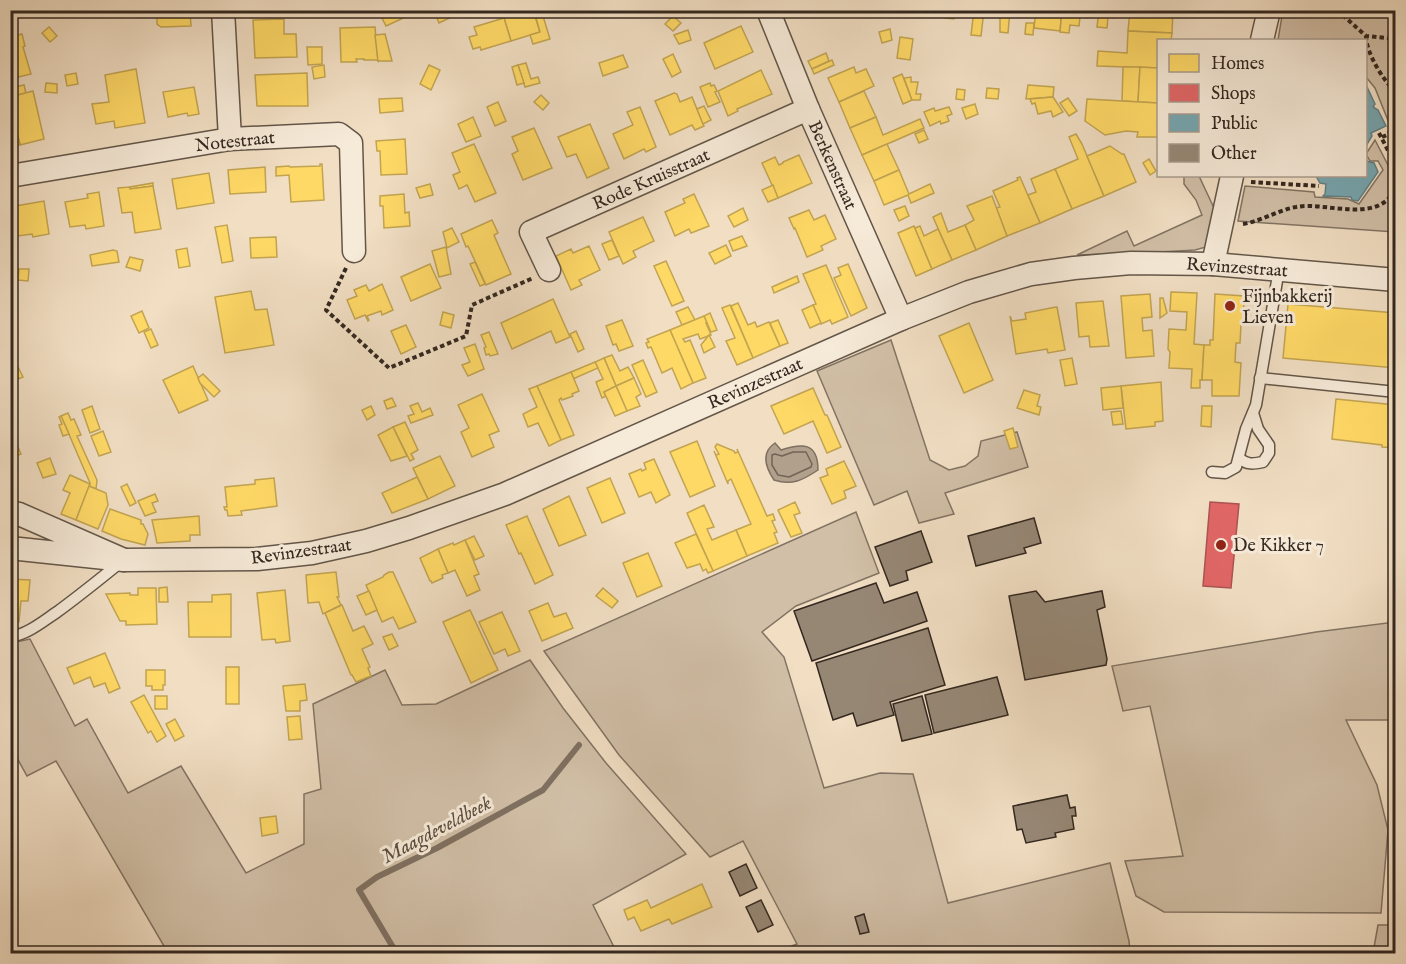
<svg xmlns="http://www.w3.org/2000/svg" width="1406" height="964" viewBox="0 0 1406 964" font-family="'IM FELL English',serif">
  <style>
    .green { fill: #d1bfa7; stroke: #827464; stroke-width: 1.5 }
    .water { fill: #b1a08c; stroke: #7f7061; stroke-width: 1.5 }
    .homes { fill: #ffd966; stroke: #c2a451; stroke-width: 1.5 }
    .shops { fill: #e06666; stroke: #ac5351; stroke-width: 1.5 }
    .public { fill: #76a5af; stroke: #628084; stroke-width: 1.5 }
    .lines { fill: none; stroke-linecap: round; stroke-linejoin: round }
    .shore { stroke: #726456; stroke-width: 1.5 }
    .stream { stroke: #7f7061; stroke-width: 6 }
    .building { fill: #968775; stroke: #342820; stroke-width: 1.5 }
    .lane-casing { stroke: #635649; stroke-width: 13 }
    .street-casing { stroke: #635649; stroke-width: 25 }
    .path { stroke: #342820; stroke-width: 4; stroke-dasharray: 4.5 3; stroke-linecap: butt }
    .lane { stroke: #f6ead8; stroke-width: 10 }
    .street { stroke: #f6ead8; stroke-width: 22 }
    .poi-dot { fill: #8f2418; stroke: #f6ead8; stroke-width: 2 }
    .labels { text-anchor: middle; stroke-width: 6; stroke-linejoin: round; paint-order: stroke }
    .street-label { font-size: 18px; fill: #342820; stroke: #f6ead8 }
    .poi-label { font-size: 18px; fill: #342820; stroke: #f6ead8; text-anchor: start }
    .water-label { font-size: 20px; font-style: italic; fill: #5a4c40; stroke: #f6ead8 }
  </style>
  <rect width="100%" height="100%" fill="#f1dec3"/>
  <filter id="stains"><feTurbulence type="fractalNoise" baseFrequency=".00333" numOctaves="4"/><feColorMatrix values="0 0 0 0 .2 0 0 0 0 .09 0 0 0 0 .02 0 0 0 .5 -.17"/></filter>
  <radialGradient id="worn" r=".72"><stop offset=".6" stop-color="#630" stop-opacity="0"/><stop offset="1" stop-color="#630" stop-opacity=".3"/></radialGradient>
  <g class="green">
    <polygon points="1285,10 1395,11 1395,138 1375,88 1366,77 1366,40 1278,40 1282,16"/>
    <polygon points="1375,140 1390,169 1391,176 1395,177 1395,232 1238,221 1245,186 1314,192 1315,197 1348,199 1359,204 1383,170 1378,161 1370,161 1366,154"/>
    <polygon points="1184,176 1199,176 1214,208 1206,247 1195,250 1142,253 1077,255 1127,231 1134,246 1202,215 1196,200 1184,184"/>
    <polygon points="891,340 930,460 949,470 965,466 978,456 981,441 1017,432 1028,467 945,493 954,514 919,523 907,491 874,505 817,371"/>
    <polygon points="856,512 879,573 796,606 762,632 784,657 824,788 880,773 913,774 948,903 1110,863 1129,941 1130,951 1113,954 773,953 797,944 743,841 710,857 619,755 544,651"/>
    <polygon points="1395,622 1395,720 1346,720 1377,785 1388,830 1381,913 1164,912 1136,896 1125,861 1183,856 1150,706 1123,711 1112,666 1316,632"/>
    <polygon points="30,639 75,726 87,719 128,793 181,766 246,873 304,844 304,794 321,789 313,704 385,670 402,705 436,704 530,660 563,708 606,763 686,854 593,905 617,953 168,953 56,761 27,776 11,747 11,643"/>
    <polygon points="1378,925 1395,925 1395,953 1373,953"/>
  </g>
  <path class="water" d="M775,443L781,450C802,443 818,442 818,470C803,480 792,486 774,480C766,468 760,453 775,443Z"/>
  <g class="homes">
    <rect x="131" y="10" width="11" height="7"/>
    <polygon points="157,10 190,10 191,26 161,27 157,24"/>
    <polygon points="405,10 408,16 386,26 380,14 385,10"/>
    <polygon points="434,10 459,10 460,13 439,23"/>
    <polygon points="527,10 533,10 540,32 511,41 504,18"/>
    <polygon points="945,10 954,10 954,19 945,18"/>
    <polygon points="974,10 984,10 981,36 971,35"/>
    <polygon points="1000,10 1010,10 1008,33 1000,32"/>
    <polygon points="1036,10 1062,10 1060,31 1034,28"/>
    <polygon points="1062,10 1088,10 1088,18 1080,17 1079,26 1070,25 1069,33 1060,32"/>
    <polygon points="1099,10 1115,10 1115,18 1108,17 1107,28 1097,27"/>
    <polygon points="1130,10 1173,10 1172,33 1128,31"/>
    <polygon points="543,16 550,39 533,44 530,35 540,32 536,18"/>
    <polygon points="673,16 681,23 673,31 665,24"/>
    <polygon points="504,18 511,41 481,50 480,47 473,49 469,37 477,35 474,27"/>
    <polygon points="284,19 284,34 296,34 297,57 255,58 253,20"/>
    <polygon points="1026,23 1034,23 1033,35 1025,34"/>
    <polygon points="741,26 753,52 715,69 704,43"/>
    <polygon points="49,27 57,36 50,42 42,33"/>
    <polygon points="375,27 378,61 377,60 364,60 364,59 356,59 357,62 341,62 340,28"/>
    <polygon points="890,29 892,40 882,43 879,32"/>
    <polygon points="688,30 691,40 679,44 674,35"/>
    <polygon points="1128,31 1172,33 1171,40 1158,40 1158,68 1097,66 1098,51 1127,53"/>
    <polygon points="22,34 25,46 23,47 31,74 10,79 10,37"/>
    <polygon points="385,34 392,61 378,61 375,35"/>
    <polygon points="900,37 913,39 910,60 897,58"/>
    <polygon points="307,47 322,47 322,64 308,65"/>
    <polygon points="826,53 829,61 812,69 808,61"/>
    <polygon points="673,54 681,72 672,77 663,59"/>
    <polygon points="623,55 628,67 603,76 599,63"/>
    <polygon points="832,60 834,65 814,74 812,69"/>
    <polygon points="526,63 531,79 538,77 540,83 525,87 518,65"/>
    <polygon points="324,65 325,77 314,79 312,67"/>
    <polygon points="429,65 440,70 431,90 420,84"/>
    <polygon points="518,65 524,83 517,85 512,67"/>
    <polygon points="854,67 856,73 866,69 874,86 839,102 828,78"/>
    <polygon points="1123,67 1140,67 1138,102 1122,101"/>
    <polygon points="1140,67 1158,68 1158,103 1138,102"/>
    <polygon points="136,69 145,123 115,128 114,121 96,124 92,104 109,102 105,75"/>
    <polygon points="761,70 772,94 737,109 738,111 728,116 718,91"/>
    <polygon points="76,73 78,84 67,86 65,75"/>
    <polygon points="307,73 308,106 257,106 255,75"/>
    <polygon points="902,74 912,100 903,104 893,78"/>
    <polygon points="911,77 911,82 918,82 916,94 921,94 920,100 912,100 904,78"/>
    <polygon points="46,83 57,84 57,93 45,92"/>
    <polygon points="710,83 711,86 714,85 717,91 715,92 720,102 708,107 700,87"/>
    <polygon points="24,85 26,93 10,97 10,88"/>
    <polygon points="1028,85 1054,87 1053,97 1026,99"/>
    <polygon points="194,87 199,114 188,116 187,113 168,117 163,92"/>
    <polygon points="987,88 999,89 998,99 986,98"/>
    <polygon points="957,89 965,90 964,100 956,99"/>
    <polygon points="33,91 44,139 16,146 20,144 10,111 10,97"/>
    <polygon points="864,91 876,117 850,128 839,102"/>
    <polygon points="674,93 677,94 680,102 692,97 704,126 695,130 692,125 670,135 655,101"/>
    <polygon points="541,95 549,103 543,110 534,102"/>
    <polygon points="1053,97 1063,112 1053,117 1051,111 1038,114 1035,103 1032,104 1030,99"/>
    <polygon points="402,98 403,111 380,113 379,99"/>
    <polygon points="1068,98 1077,111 1069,116 1060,103"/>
    <polygon points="1087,99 1158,103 1158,137 1137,137 1138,132 1126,131 1105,135 1085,121"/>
    <polygon points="498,102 506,121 495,126 487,107"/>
    <polygon points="975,104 978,114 966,119 962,108"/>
    <polygon points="704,106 711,120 703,124 697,109"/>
    <polygon points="640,107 656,147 646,152 644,149 624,159 613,134 633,125 627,112"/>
    <polygon points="949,107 952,114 947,116 949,121 941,124 940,121 930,126 924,112 934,108 935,111"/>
    <polygon points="11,110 20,144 16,146 10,123"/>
    <polygon points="473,117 481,136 466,142 458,124"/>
    <polygon points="876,117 883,135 920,119 924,128 862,155 850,128"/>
    <polygon points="590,124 609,168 587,178 576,154 567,157 558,137"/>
    <polygon points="534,128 552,168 523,180 512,154 518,151 512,137"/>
    <polygon points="924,130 928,139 919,143 915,134"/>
    <polygon points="1076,134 1082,144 1104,196 1072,209 1055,169 1078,159 1069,137"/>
    <polygon points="405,139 407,174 381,175 380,151 377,151 376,141"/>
    <polygon points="474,144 496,193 475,202 467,185 459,189 453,175 460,172 452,153"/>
    <polygon points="887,144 899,170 874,181 862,155"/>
    <polygon points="1110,146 1122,154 1124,154 1136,182 1104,196 1087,156"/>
    <polygon points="799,155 812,183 778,198 762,163 775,157 779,165 783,163 783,162"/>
    <polygon points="1149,159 1156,171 1150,175 1143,163"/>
    <polygon points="320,164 322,164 324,200 291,202 289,175 276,176 276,167 289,166 290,167 320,166"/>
    <polygon points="265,167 266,192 230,194 228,170"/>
    <polygon points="1055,169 1072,209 1040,223 1028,195 1036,192 1031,179"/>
    <polygon points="899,170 909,194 930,184 934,193 911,203 908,195 884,205 874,181"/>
    <polygon points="209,173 214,203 177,209 172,179"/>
    <polygon points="1020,177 1040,223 1007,236 996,208 1000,207 993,191 1018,180 1017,178"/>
    <polygon points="153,183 153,186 130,189 130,187"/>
    <polygon points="430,184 433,195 420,198 416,188"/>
    <polygon points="773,185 778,198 768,202 762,190"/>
    <polygon points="153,186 161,229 135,233 132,212 122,213 118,188 130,187 130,189"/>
    <polygon points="99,192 104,226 86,229 85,225 70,227 65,202 88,198 87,194"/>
    <polygon points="404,194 405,213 409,212 410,226 384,228 383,206 380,206 380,196"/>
    <polygon points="694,194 709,226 691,233 689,229 675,236 665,212 685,203 683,199"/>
    <polygon points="992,196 1007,236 976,250 965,225 974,220 967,206"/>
    <polygon points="44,201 49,234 33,237 32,234 10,237 10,207"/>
    <polygon points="905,206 909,216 899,221 894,210"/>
    <polygon points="743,208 748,220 734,227 728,216"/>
    <polygon points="809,210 814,220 825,215 836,239 821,246 823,250 807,257 795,228 794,229 789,218"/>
    <polygon points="941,213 948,232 965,225 976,250 952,260 933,217"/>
    <polygon points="643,217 654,241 633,251 636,257 623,264 609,232"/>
    <polygon points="492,220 498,233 494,235 511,274 486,285 468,246 466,247 461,234"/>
    <polygon points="227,225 233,261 222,263 215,227"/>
    <polygon points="914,226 932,269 916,276 898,233"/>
    <polygon points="920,226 924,236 938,229 952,260 932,269 915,228"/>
    <polygon points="452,228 459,242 447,248 443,232"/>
    <polygon points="742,236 747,246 733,251 729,241"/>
    <polygon points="276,237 277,257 251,258 250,238"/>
    <polygon points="612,240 619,256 609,260 602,244"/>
    <polygon points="726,245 731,256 715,264 709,253"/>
    <polygon points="589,246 600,270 579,280 582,285 571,290 556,256 571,249 573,253"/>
    <polygon points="446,247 451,274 439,277 432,251"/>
    <polygon points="187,248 190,266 179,268 176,250"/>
    <polygon points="113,250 117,251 119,262 92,266 90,255"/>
    <polygon points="130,257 143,260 140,271 126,267"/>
    <polygon points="666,261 684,301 672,306 654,266"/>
    <polygon points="475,262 485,284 480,286 470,264"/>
    <polygon points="430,264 441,288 411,301 401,277"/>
    <polygon points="848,264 867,308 851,316 834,278 841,275 838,268"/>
    <polygon points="826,265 848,317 832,324 830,320 821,324 813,305 816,304 803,274"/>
    <polygon points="19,269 29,269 28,281 18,280"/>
    <polygon points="797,276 799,282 774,293 772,287"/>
    <polygon points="382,284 393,310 382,315 381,311 367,316 369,320 368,321 365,315 355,319 347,300 357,296 354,290 366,285 369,291"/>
    <polygon points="251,291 255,310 267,309 274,345 225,353 215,297"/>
    <polygon points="1171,292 1197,293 1194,344 1204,345 1202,380 1200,380 1200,388 1191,388 1192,369 1169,368 1170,352 1168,349 1169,329 1186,330 1187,312 1170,311"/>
    <polygon points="1150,294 1152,317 1142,318 1143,331 1152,330 1154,356 1126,358 1121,296"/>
    <polygon points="1215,294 1244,296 1243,324 1241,324 1240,343 1236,343 1235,362 1241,363 1239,396 1212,396 1212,380 1202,380 1204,345 1210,345 1210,340 1213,340"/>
    <polygon points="1160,298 1163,298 1167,313 1160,318"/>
    <polygon points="553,299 570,337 556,343 551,331 512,349 501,323"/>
    <polygon points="1103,301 1109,346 1090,347 1089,336 1079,337 1076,303"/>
    <polygon points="738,303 748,325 755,322 757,327 769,322 780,346 753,358 731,306"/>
    <polygon points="1288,304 1396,313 1396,368 1283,358"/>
    <polygon points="730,305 753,358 737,365 726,341 735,338 722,308"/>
    <polygon points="813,305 821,323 810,328 802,310"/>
    <polygon points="688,307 695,320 682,325 676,312"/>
    <polygon points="1056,307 1057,307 1065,350 1048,353 1047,349 1016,354 1010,316 1012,321 1026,319 1025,313"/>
    <polygon points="142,311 149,328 139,333 131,316"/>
    <polygon points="443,312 454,315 451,328 440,325"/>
    <polygon points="710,313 717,330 711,332 704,316"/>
    <polygon points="704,316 707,323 706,323 711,335 700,339 698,334 683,339 685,342 690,340 706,378 693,383 670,330"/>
    <polygon points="622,320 633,346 619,351 616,344 613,345 606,326"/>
    <polygon points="778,320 788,343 780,346 770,323"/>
    <polygon points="969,323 993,380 964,393 939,336"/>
    <polygon points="406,325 416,347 401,354 391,331"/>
    <polygon points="151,329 158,345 151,348 144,332"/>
    <polygon points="670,330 693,383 681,389 672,368 662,373 651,347 648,348 646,343 649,342 647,339"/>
    <polygon points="576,331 584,349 578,352 570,334"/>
    <polygon points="489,332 498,354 490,356 489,354 486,355 484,348 486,347 481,335"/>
    <polygon points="709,335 715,347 704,353 701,345"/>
    <polygon points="475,344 484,369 468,376 462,365 470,362 464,348"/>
    <polygon points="612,355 620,371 628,367 634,378 616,386 604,358"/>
    <polygon points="604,358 616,386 604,392 606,396 602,398 596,382 603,379 595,362"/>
    <polygon points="1072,358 1077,384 1065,386 1060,360"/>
    <polygon points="14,359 23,377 10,382 10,360"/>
    <polygon points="643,360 657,392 646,397 632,365"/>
    <polygon points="595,362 598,368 573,379 571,372"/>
    <polygon points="193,366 208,400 179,413 163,380"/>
    <polygon points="571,372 579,391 572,394 573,396 562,400 561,398 559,400 574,435 561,440 537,386"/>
    <polygon points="203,374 220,391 214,397 200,383 198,378"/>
    <polygon points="634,378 641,394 636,397 640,406 627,411 616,386"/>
    <polygon points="1161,382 1163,421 1155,422 1155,426 1126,429 1121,386"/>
    <polygon points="537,386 561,440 549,446 538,423 528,427 523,414 537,407 529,389"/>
    <polygon points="616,386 627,411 615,416 604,392"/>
    <polygon points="1121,386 1123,408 1103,410 1101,388"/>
    <polygon points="813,388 825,415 827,415 841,447 827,453 813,421 784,434 771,406"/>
    <polygon points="1024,390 1040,395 1037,406 1041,407 1039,415 1017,408"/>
    <polygon points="482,394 499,431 489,435 494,447 472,457 461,432 469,428 458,405"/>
    <polygon points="392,398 396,406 387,409 384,401"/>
    <polygon points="1336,399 1396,405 1396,448 1382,447 1382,445 1332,439"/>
    <polygon points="418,403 422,412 430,408 433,415 411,423 408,416 414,414 410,406"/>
    <polygon points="92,406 100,429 90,433 82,410"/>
    <polygon points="371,406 375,415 367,420 362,410"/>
    <polygon points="1202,406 1212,406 1211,427 1201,426"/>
    <polygon points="1121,411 1123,424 1113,425 1111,412"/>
    <polygon points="68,413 71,420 74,419 81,435 77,436 97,480 96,489 89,486 90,483 61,416"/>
    <polygon points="61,416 69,434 63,436 59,425 62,424 59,417"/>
    <polygon points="405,422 418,450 411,454 414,459 410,461 393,427"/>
    <polygon points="393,427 407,456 391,461 378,435"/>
    <polygon points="1013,428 1018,447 1010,449 1004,431"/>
    <polygon points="10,429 21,454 13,457 17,468 10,471"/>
    <polygon points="103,431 111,452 99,456 91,436"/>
    <polygon points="697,441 715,486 690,497 670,452"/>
    <polygon points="717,444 734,451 735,453 738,452 737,449 767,516 773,514 775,520 772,521 777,532 774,533 778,543 747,556 736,530 751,524 731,479 728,481 728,484 714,451 716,455 719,454 715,447"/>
    <polygon points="440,456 455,486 428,499 413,468"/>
    <polygon points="50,458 56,474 43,478 37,463"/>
    <polygon points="654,459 670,495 656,503 651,492 639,497 629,474 641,469 642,471 646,469 644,463"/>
    <polygon points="844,461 856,486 844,491 846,498 832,504 820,478 828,475 826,469"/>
    <polygon points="70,475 90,484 76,520 61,514 70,493 63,490"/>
    <polygon points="417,477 428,499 392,513 382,493"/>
    <polygon points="274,478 277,506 241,511 242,515 228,516 227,510 225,510 224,507 227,507 225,487 255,484 255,480"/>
    <polygon points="610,478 625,513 602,523 587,488"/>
    <polygon points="127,484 136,503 130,506 121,487"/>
    <polygon points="89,486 106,493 108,505 98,529 76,520"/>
    <polygon points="155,494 158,501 152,503 156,512 145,516 138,501"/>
    <polygon points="569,496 586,535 559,546 543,509"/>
    <polygon points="795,502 800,513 794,515 802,533 791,537 778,510"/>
    <polygon points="704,505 714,527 707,529 712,540 736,530 747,556 713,571 687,513"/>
    <polygon points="110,509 141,520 141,524 143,524 148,534 145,545 121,539 102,531"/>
    <polygon points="199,516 200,535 190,535 190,541 157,543 152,520"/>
    <polygon points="527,516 553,575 535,584 521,553 519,554 506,525"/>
    <polygon points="696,534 713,571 708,573 706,569 703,571 700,564 687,568 675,543"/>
    <polygon points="474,536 484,556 475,560 465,540"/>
    <polygon points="465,540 479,574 474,576 480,590 467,596 455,570 448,573 438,549 453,543 454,545"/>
    <polygon points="438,549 448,573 442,575 443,578 432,583 431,581 430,581 420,558"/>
    <polygon points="648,553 662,586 637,597 623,563"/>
    <polygon points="336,572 339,597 337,597 341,605 323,614 319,602 308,603 306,575"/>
    <polygon points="389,572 393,572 416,622 399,629 393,617 382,622 366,585 383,577 384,575"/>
    <polygon points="10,579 30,580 28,601 21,601 19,622 10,621"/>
    <polygon points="167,587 168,602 159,602 159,588"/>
    <polygon points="138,588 156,588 157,624 126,625 126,621 120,621 106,594 130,593 130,595 138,595"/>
    <polygon points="603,588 618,601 612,608 596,596"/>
    <polygon points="285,590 290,641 276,643 275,639 262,640 257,593"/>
    <polygon points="369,591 377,610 366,615 357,596"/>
    <polygon points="231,594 231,637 189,637 188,602 212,602 212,595"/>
    <polygon points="548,603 554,617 566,613 573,628 542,641 529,611"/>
    <polygon points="342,605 353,631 364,626 373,644 362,649 370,667 368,668 371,676 356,682 352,675 351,675 325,613"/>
    <polygon points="470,610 498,670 471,683 443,622"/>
    <polygon points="502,612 520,651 508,656 505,649 494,654 479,622"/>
    <polygon points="392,634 398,646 389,650 383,637"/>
    <polygon points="105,653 120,688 109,693 105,683 94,687 90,677 74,684 67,668"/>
    <rect x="226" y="667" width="13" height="37"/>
    <polygon points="146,670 165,670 165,685 163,685 163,690 152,690 152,686 146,686"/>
    <polygon points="305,684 307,700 300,701 300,711 286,711 283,686"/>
    <polygon points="144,695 166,736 157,742 151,731 148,733 131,702"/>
    <rect x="155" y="696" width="12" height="13"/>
    <polygon points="300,716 302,739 289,740 287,717"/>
    <polygon points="175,719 184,736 175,741 166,724"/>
    <polygon points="276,816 278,833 262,836 260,818"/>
    <polygon points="702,884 712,907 672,924 669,919 641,931 634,917 628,920 624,910 647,900 651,908"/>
  </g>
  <polygon class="shops" points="1210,502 1239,504 1231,588 1203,586"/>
  <g class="public">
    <polygon points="1366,87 1367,87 1375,104 1373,107 1378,110 1386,126 1371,133 1372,136 1366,146"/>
    <polygon points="1366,161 1374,163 1378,172 1358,201 1352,200 1351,197 1326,196 1324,197 1323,196 1325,194 1326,184 1320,183 1316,176 1366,176"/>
  </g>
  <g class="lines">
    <polygon class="shore" points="793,452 806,452 812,464 811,467 789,477 778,475 772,465 772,455 775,454 782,456"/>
    <polyline class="stream" points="397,954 359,890 377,877 437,848 543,790 579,745"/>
  </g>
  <g class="building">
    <polygon points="1034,518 1041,543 1024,548 1026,553 976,566 968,536"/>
    <polygon points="921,531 932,562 906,571 908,580 890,586 875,547"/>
    <polygon points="876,583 884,603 917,592 927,621 812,661 794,611"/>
    <polygon points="1036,591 1045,602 1102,591 1105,607 1097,610 1107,659 1106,665 1025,680 1009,596"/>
    <polygon points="928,628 945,685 890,702 894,715 857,726 853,713 833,720 816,663"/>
    <polygon points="997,677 1008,715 934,733 925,695"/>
    <polygon points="922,696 932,734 902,741 893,704"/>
    <polygon points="1067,795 1070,808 1075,807 1076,816 1072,816 1074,829 1055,833 1056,837 1026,843 1022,829 1017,830 1013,806"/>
    <polygon points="746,864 757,888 740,896 729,872"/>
    <polygon points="761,900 773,925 758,932 746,907"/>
    <polygon points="864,914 869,932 860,934 855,917"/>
  </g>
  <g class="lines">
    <g class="lane-casing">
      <g id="lane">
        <polyline points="1260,378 1396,392"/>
        <path d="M1239,458C1247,465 1253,464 1263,462L1269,453V445L1258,429L1253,413"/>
        <polyline points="1212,472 1225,473 1236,467 1246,429 1256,405 1279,269"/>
        <path d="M10,637C28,634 42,622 57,612C79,596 100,579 121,562"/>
      </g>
    </g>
    <g class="street-casing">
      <g id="street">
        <polyline points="223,10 230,139"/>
        <polyline points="768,10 808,109 901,319"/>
        <polyline points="1262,40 1269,10"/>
        <polyline points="10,176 230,139 339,134 351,143 354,251"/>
        <polyline points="1213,264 1232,176"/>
        <polyline points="549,270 531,232 808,109"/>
        <polyline points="10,512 19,514 124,560 10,548"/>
        <polyline points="124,560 257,559 312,553 366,541 409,528 505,494 901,319 969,292 1031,274 1074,268 1131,263 1213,264 1396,280"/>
      </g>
    </g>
    <g class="path">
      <polyline points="1337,10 1366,36 1396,39"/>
      <path d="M1366,36C1366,52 1383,81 1396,92"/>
      <polyline points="1379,133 1396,166"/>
      <polyline points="1382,137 1387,135 1396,125"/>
      <polyline points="1251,182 1319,186"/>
      <path d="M1243,224C1262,221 1278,210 1296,207C1326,201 1380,226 1396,187"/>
      <polyline points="346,268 326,310 389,368 466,336 472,305 533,278"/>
    </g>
    <use href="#lane" class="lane"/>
    <use href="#street" class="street"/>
  </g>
  <g class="poi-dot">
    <circle cx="1230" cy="306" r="6"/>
    <circle cx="1221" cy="545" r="6"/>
  </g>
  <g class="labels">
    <g class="street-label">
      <text transform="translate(235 141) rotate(-6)" y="6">Notestraat</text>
      <text transform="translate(833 165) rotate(66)" y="6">Berkenstraat</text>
      <text transform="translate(651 179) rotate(-24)" y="6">Rode Kruisstraat</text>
      <text transform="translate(1237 267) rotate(4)" y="6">Revinzestraat</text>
      <text transform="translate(755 383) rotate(-24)" y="6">Revinzestraat</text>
      <text transform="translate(301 551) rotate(-8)" y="6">Revinzestraat</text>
    </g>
    <g class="poi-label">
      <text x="1242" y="302">Fijnbakkerij<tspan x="1242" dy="21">Lieven</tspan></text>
      <text x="1233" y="551">De Kikker 7</text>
    </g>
    <g class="water-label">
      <text transform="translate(436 829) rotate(-28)" y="7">Maagdeveldbeek</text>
    </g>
  </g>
  <rect width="1406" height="964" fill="none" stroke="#f1dec3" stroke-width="36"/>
  <rect x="12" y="12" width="1382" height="940" fill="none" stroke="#342820" stroke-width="3"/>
  <rect x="18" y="18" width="1370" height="928" fill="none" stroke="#342820" stroke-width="1.5"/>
  <rect x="1157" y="39" width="210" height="138" fill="#f6ead8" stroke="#a89c8e" stroke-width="1.5"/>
  <rect x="1169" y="54" width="30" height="18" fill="#ffd966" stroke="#a89c8e" stroke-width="1.5"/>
  <text x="1211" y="69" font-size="18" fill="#342820">Homes</text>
  <rect x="1169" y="84" width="30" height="18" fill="#e06666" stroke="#a89c8e" stroke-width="1.5"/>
  <text x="1211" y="99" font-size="18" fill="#342820">Shops</text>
  <rect x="1169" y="114" width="30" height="18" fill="#76a5af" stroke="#a89c8e" stroke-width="1.5"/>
  <text x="1211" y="129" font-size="18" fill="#342820">Public</text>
  <rect x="1169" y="144" width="30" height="18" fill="#968775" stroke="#a89c8e" stroke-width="1.5"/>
  <text x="1211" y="159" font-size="18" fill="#342820">Other</text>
  <rect width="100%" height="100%" filter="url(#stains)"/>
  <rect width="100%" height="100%" fill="url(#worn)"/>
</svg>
